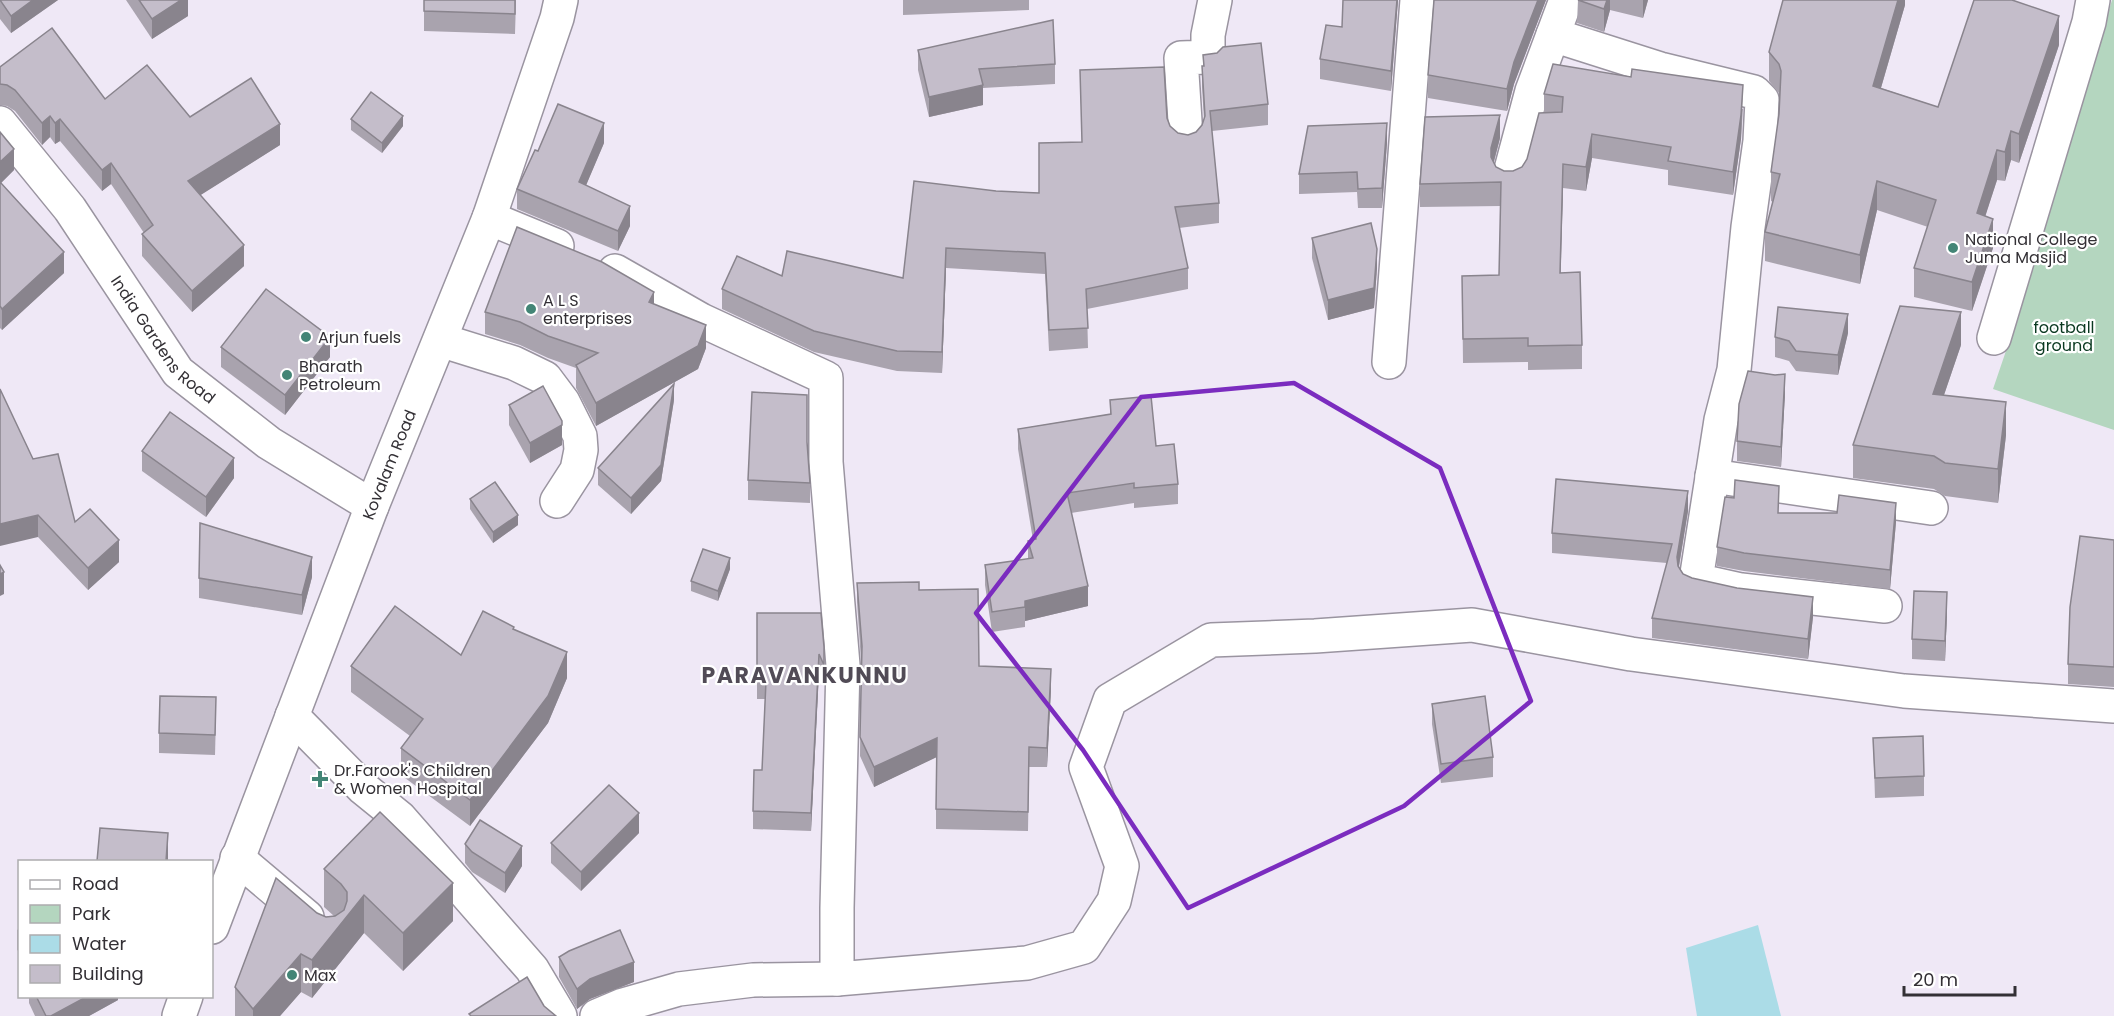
<svg xmlns="http://www.w3.org/2000/svg" width="2114" height="1016" viewBox="0 0 2114 1016" font-family="Poppins,sans-serif">
  <style>
    .green { fill: #b4d6bf }
    .water { fill: #abdce7 }
    .lines { fill: none; stroke-linecap: round; stroke-linejoin: round }
    .minor-casing { stroke: #9a94a0; stroke-width: 36 }
    .major-casing { stroke: #9a94a0; stroke-width: 36 }
    .minor { stroke: #fff; stroke-width: 33 }
    .major { stroke: #fff; stroke-width: 33 }
    .wall { fill: #a9a3ae }
    .shaded-wall { fill: #89848d }
    .building { fill: #c4bdca; stroke: #89848d; stroke-width: 1.5 }
    .marked { fill: none; stroke: #7b2cbf; stroke-width: 4.5; stroke-linejoin: round }
    .poi-dot { fill: #438576; stroke: #fff; stroke-width: 2 }
    .labels { text-anchor: middle; stroke-width: 4.5; stroke-linejoin: round; paint-order: stroke }
    .poi-label { font-size: 16px; fill: #333035; stroke: #fff; text-anchor: start }
    .park-label { font-size: 16px; fill: #0b3921; stroke: #fff }
    .street-label { font-size: 16px; fill: #333035; stroke: #fff }
    .district-label { font-size: 22px; font-weight: bold; letter-spacing: 1.5px; fill: #514b56; stroke: #fff }
  </style>
  <rect width="100%" height="100%" fill="#efe8f6"/>
  <polygon class="green" points="2112,0 2114,0 2114,430 1993,389 2023,301"/>
  <polygon class="water" points="1758,925 1781,1016 1697,1016 1686,948"/>
  <g class="lines">
    <g class="minor-casing">
      <g id="minor">
        <polyline points="1553,35 1660,69 1754,92 1762,100 1760,141 1748,227 1734,370 1721,420 1696,580 1741,590 1885,606"/>
        <path id="s1" d="M0,123L70,209L178,372L269,443L372,506"/>
        <polyline points="1186,137 1181,58 1208,57 1208,35 1215,0"/>
        <polyline points="1509,177 1532,91 1566,0"/>
        <polyline points="489,218 557,246"/>
        <polyline points="615,271 701,320 826,378 826,462 843,665 837,908 837,979"/>
        <polyline points="1994,338 2089,22 2093,0"/>
        <polyline points="440,340 514,363 545,378 563,402 580,436 581,450 577,470 557,501"/>
        <polyline points="1389,362 1417,0"/>
        <polyline points="1712,476 1931,508"/>
        <polyline points="292,716 363,788 400,818 532,969 560,1016"/>
        <polyline points="237,858 307,917"/>
        <polyline points="597,1016 623,1005 679,989 753,980 837,979 1027,963 1084,947 1114,901 1122,866 1086,767 1110,700 1211,640 1315,636 1472,625 1631,654 1904,691 2114,706"/>
      </g>
    </g>
    <g class="major-casing">
      <g id="major">
        <path id="s2" d="M212,927L372,506L489,218L557,18L561,0"/>
        <polyline points="179,1016 186,996"/>
      </g>
    </g>
    <use href="#minor" class="minor"/>
    <use href="#major" class="major"/>
  </g>
  <g class="wall">
    <polygon points="0,0 58,0 11,33 0,19"/>
    <polygon points="126,0 188,0 188,16 152,39"/>
    <polygon points="516,0 515,34 424,31 424,11"/>
    <polygon points="903,0 1029,0 1029,10 903,15"/>
    <polygon points="1343,0 1398,0 1391,91 1320,79 1320,59 1342,27"/>
    <polygon points="1434,0 1546,0 1514,84 1507,111 1428,98 1428,75"/>
    <polygon points="1578,0 1648,0 1643,18 1610,10 1604,32 1577,23"/>
    <polygon points="1905,0 1905,5 1881,88 1938,107 2059,45 2019,163 2011,160 2005,181 1997,180 1985,216 1993,248 1972,311 1914,297 1914,268 1928,227 1877,210 1860,284 1765,261 1765,232 1773,202 1771,201 1771,172 1779,114 1779,93 1769,81 1769,52"/>
    <polygon points="918,50 1055,64 1055,84 983,88 983,105 929,117 918,70"/>
    <polygon points="1203,55 1268,104 1268,125 1212,131 1219,203 1219,223 1179,228 1188,268 1188,289 1087,309 1088,348 1049,351 1045,274 946,268 942,373 897,371 814,352 722,309 722,289 782,276 903,278 996,191 1039,193 1082,142 1080,70 1167,118 1170,126 1178,133 1188,135 1196,132 1202,125 1204,120 1202,87 1202,66 1203,66"/>
    <polygon points="0,67 105,99 190,117 280,145 200,195 244,266 192,312 142,256 142,234 144,233 111,184 102,191 60,141 55,144 50,137 42,145 15,111 7,106 0,105"/>
    <polygon points="1544,94 1743,109 1741,139 1733,195 1668,185 1668,170 1592,158 1586,191 1563,188 1560,273 1582,345 1582,369 1528,370 1528,362 1463,363 1462,276 1499,275 1501,206 1420,207 1420,184 1500,138 1494,162 1496,167 1504,171 1513,171 1522,167 1527,159 1544,113"/>
    <polygon points="351,119 403,126 382,153 351,130"/>
    <polygon points="0,132 14,170 1,183 64,273 2,330 0,328"/>
    <polygon points="604,143 586,185 630,226 618,251 517,209 517,189 538,151"/>
    <polygon points="1387,143 1382,208 1358,208 1357,192 1299,194 1299,174"/>
    <polygon points="1312,238 1377,268 1374,308 1328,320 1312,258"/>
    <polygon points="654,304 706,348 698,369 596,426 576,388 576,368 548,358 520,345 485,334 485,312"/>
    <polygon points="1848,333 1838,375 1796,371 1789,361 1775,357 1775,337"/>
    <polygon points="1961,345 1944,395 2006,435 1998,503 1945,496 1934,489 1853,478 1853,445"/>
    <polygon points="221,347 330,357 285,415 221,367"/>
    <polygon points="1785,393 1781,467 1737,461 1737,441"/>
    <polygon points="674,400 661,481 631,514 598,485 598,468"/>
    <polygon points="1110,400 1156,446 1178,484 1178,504 1134,508 1134,503 1071,513 1088,606 1025,621 1025,627 992,632 985,585 985,565 1028,559 1028,541 1033,540 1018,449 1018,429 1110,414"/>
    <polygon points="509,405 562,445 530,463 509,425"/>
    <polygon points="807,442 810,483 810,503 748,500 748,480"/>
    <polygon points="142,451 234,478 206,517 142,471"/>
    <polygon points="33,459 75,522 119,562 88,590 38,537"/>
    <polygon points="1734,498 1779,513 1896,522 1890,589 1744,571 1717,566 1717,547"/>
    <polygon points="470,499 518,525 493,543 470,509"/>
    <polygon points="1688,511 1679,567 1683,574 1692,578 1813,617 1808,659 1652,638 1652,618 1667,563 1552,553 1552,533"/>
    <polygon points="2114,540 2114,687 2068,684 2068,664"/>
    <polygon points="730,569 718,601 691,591 691,581"/>
    <polygon points="312,577 302,615 199,598 199,578"/>
    <polygon points="857,583 919,590 979,666 1051,688 1047,767 1029,767 1028,831 936,829 936,757 874,787 860,756 861,661 857,602"/>
    <polygon points="1947,612 1945,661 1912,659 1912,639"/>
    <polygon points="757,613 824,647 824,683 819,672 811,831 753,829 753,811 762,770 765,699 757,699"/>
    <polygon points="514,629 567,678 548,723 470,826 401,775 401,748 410,736 351,692 351,666 461,655"/>
    <polygon points="1432,704 1493,757 1493,777 1441,783 1432,724"/>
    <polygon points="216,717 215,755 159,753 159,733"/>
    <polygon points="1873,738 1924,776 1924,796 1875,798"/>
    <polygon points="639,833 581,891 551,863 551,843"/>
    <polygon points="465,844 522,866 505,893 472,872 465,863"/>
    <polygon points="324,869 453,921 403,971 364,933 312,998 301,992 280,1016 235,1016 235,987 317,913 326,917 334,916 324,907"/>
    <polygon points="20,928 20,952 17,950 17,930"/>
    <polygon points="559,957 634,982 590,999 577,1009 559,977"/>
    <polygon points="29,996 118,996 118,1000 89,1016 35,1016 29,1003"/>
  </g>
  <g class="shaded-wall">
    <polygon points="33,0 58,0 11,33 11,16"/>
    <polygon points="181,0 188,0 188,16 152,39 152,19"/>
    <polygon points="1397,0 1398,0 1391,91 1391,71"/>
    <polygon points="1538,0 1546,0 1514,84 1507,111 1507,89 1514,62"/>
    <polygon points="1607,0 1610,0 1610,10 1604,32 1604,9"/>
    <polygon points="1643,0 1648,0 1643,18"/>
    <polygon points="1898,0 1905,0 1905,5 1873,115 1873,86"/>
    <polygon points="2059,16 2059,45 2019,163 2019,134"/>
    <polygon points="983,85 983,105 929,117 929,97"/>
    <polygon points="1743,85 1741,139 1733,195 1733,172"/>
    <polygon points="1500,115 1500,138 1491,172 1491,148"/>
    <polygon points="50,116 50,137 42,145 42,123"/>
    <polygon points="403,116 403,126 382,153 382,143"/>
    <polygon points="60,119 60,141 55,144 55,123"/>
    <polygon points="604,123 604,143 579,202 579,182"/>
    <polygon points="1387,123 1387,143 1382,208 1382,188"/>
    <polygon points="280,124 280,145 188,203 188,181"/>
    <polygon points="2011,131 2011,160 2005,181 2005,152"/>
    <polygon points="1592,134 1592,158 1586,191 1586,167"/>
    <polygon points="14,149 14,170 0,184 0,162"/>
    <polygon points="1997,150 1997,180 1977,242 1977,213"/>
    <polygon points="111,163 111,184 102,191 102,170"/>
    <polygon points="1563,164 1563,188 1560,297 1560,273"/>
    <polygon points="1877,181 1877,210 1860,284 1860,255"/>
    <polygon points="630,206 630,226 618,251 618,231"/>
    <polygon points="1993,219 1993,248 1972,311 1972,282"/>
    <polygon points="244,245 244,266 192,312 192,291"/>
    <polygon points="946,248 946,268 942,373 942,352"/>
    <polygon points="1377,249 1377,268 1374,308 1328,320 1328,300"/>
    <polygon points="64,252 64,273 2,330 2,309"/>
    <polygon points="654,292 654,315 649,302"/>
    <polygon points="1961,312 1961,345 1933,427 1933,394"/>
    <polygon points="1848,314 1848,333 1838,375 1838,355"/>
    <polygon points="706,325 706,348 698,369 596,426 596,403"/>
    <polygon points="330,337 330,357 285,415 285,395"/>
    <polygon points="1785,374 1785,393 1781,467 1781,447"/>
    <polygon points="674,384 674,400 661,481 631,514 631,498"/>
    <polygon points="2006,402 2006,435 1998,503 1998,469"/>
    <polygon points="562,425 562,445 530,463 530,443"/>
    <polygon points="234,458 234,478 206,517 206,497"/>
    <polygon points="1688,491 1688,511 1677,577 1677,557"/>
    <polygon points="1896,503 1896,522 1890,589 1890,570"/>
    <polygon points="38,515 38,537 0,546 0,524"/>
    <polygon points="518,515 518,525 493,543 493,532"/>
    <polygon points="119,540 119,562 88,590 88,568"/>
    <polygon points="312,557 312,577 302,615 302,595"/>
    <polygon points="730,558 730,569 718,601 718,591"/>
    <polygon points="4,572 4,594 0,596 0,574"/>
    <polygon points="1088,586 1088,606 1025,621 1025,601"/>
    <polygon points="1947,592 1947,612 1945,661 1945,641"/>
    <polygon points="1813,597 1813,617 1808,659 1808,639"/>
    <polygon points="567,652 567,678 548,723 470,826 470,800"/>
    <polygon points="819,654 819,672 811,831 811,813"/>
    <polygon points="1051,669 1051,688 1047,767 1047,748"/>
    <polygon points="937,738 937,757 874,787 874,767"/>
    <polygon points="639,813 639,833 581,891 581,872"/>
    <polygon points="168,833 168,861 166,861"/>
    <polygon points="522,846 522,866 505,893 505,873"/>
    <polygon points="453,883 453,921 403,971 403,933"/>
    <polygon points="364,895 364,933 312,998 312,960"/>
    <polygon points="301,954 301,992 280,1016 253,1016 253,1009"/>
    <polygon points="634,962 634,982 590,999 577,1009 577,989 590,979"/>
    <polygon points="88,996 118,996 118,1000 89,1016 51,1016"/>
  </g>
  <g class="building">
    <polygon points="0,0 33,0 11,16"/>
    <polygon points="139,0 181,0 152,19"/>
    <polygon points="424,0 515,0 515,14 424,11"/>
    <polygon points="1343,0 1397,0 1391,71 1320,59 1326,25 1342,27"/>
    <polygon points="1434,0 1538,0 1514,62 1507,89 1428,75"/>
    <polygon points="1578,0 1607,0 1604,9"/>
    <polygon points="1783,0 1898,0 1873,86 1938,107 1974,0 2012,0 2059,16 2019,134 2011,131 2005,152 1997,150 1977,213 1993,219 1972,282 1914,268 1936,200 1877,181 1860,255 1765,232 1780,174 1771,172 1779,114 1781,71 1779,64 1769,52"/>
    <polygon points="1053,20 1055,64 979,69 983,85 929,97 918,50"/>
    <polygon points="52,28 105,99 147,65 190,117 251,78 280,124 188,181 244,245 192,291 142,234 153,225 111,163 102,170 60,119 55,123 50,116 42,123 15,90 7,85 0,84 0,67"/>
    <polygon points="1261,43 1268,104 1210,111 1219,203 1175,207 1188,268 1086,289 1088,328 1049,330 1045,253 946,248 942,352 897,351 814,331 722,289 737,256 782,276 787,251 903,278 914,181 996,191 1039,193 1039,143 1082,142 1080,70 1164,67 1167,118 1170,126 1178,133 1188,135 1196,132 1202,125 1205,116 1202,66 1204,66 1203,55 1217,53 1223,47"/>
    <polygon points="1553,64 1631,77 1632,69 1743,85 1741,115 1733,172 1668,161 1671,147 1592,134 1586,167 1563,164 1560,273 1580,272 1582,345 1528,346 1528,338 1463,339 1462,276 1499,275 1501,182 1420,184 1425,117 1500,115 1491,148 1491,157 1496,167 1504,171 1513,171 1522,167 1527,159 1539,113 1562,112 1563,97 1544,94"/>
    <polygon points="371,92 403,116 382,143 351,119"/>
    <polygon points="558,104 604,123 579,182 630,206 618,231 517,189 535,150 538,151"/>
    <polygon points="1387,123 1382,188 1358,189 1357,172 1299,174 1308,126"/>
    <polygon points="0,132 14,149 0,162"/>
    <polygon points="0,182 64,252 2,309 0,306"/>
    <polygon points="1371,223 1377,249 1374,288 1328,300 1312,238"/>
    <polygon points="517,227 602,262 654,292 649,302 706,325 698,346 596,403 576,365 598,353 548,336 520,322 485,312"/>
    <polygon points="266,289 330,337 285,395 221,347"/>
    <polygon points="1900,306 1961,312 1933,394 2006,402 1998,469 1945,463 1934,456 1853,445"/>
    <polygon points="1778,307 1848,314 1838,355 1796,351 1789,341 1775,337"/>
    <polygon points="1748,371 1775,375 1785,374 1781,447 1737,441 1739,404"/>
    <polygon points="674,384 661,465 631,498 598,468"/>
    <polygon points="543,386 562,421 562,425 530,443 509,405"/>
    <polygon points="0,389 33,459 58,454 75,522 90,509 119,540 88,568 38,515 0,524"/>
    <polygon points="752,392 807,395 807,442 810,483 748,480"/>
    <polygon points="1151,396 1156,446 1174,444 1178,484 1134,488 1134,483 1067,493 1088,586 1025,601 1025,607 992,612 985,565 1033,558 1028,541 1036,539 1018,429 1111,414 1110,400"/>
    <polygon points="170,412 234,458 206,497 142,451"/>
    <polygon points="1556,479 1688,491 1677,557 1678,566 1683,574 1692,578 1737,588 1813,597 1808,639 1652,618 1672,544 1552,533"/>
    <polygon points="1735,480 1779,486 1778,513 1837,513 1839,495 1896,503 1890,570 1744,553 1717,547 1725,497 1734,498"/>
    <polygon points="495,482 518,515 493,532 470,499"/>
    <polygon points="200,523 312,557 302,595 199,578"/>
    <polygon points="2080,536 2114,540 2114,667 2068,664 2070,607"/>
    <polygon points="703,549 730,558 718,591 691,581"/>
    <polygon points="0,565 4,572 0,574"/>
    <polygon points="919,582 919,590 978,589 979,666 1051,669 1047,748 1029,747 1028,812 936,809 937,738 874,767 860,737 862,646 857,583"/>
    <polygon points="1914,591 1947,592 1945,641 1912,639"/>
    <polygon points="395,606 461,655 483,611 514,627 513,629 567,652 548,696 470,800 401,748 423,719 351,666"/>
    <polygon points="757,613 821,613 824,647 824,665 819,654 811,813 753,811 754,770 762,770 766,681 757,681"/>
    <polygon points="160,696 216,697 215,735 159,733"/>
    <polygon points="1485,696 1493,757 1441,764 1432,704"/>
    <polygon points="1923,736 1924,776 1875,778 1873,738"/>
    <polygon points="609,785 639,813 581,872 551,843"/>
    <polygon points="380,812 453,883 403,933 364,895 312,960 301,954 253,1009 235,987 276,878 317,913 326,917 335,916 344,910 347,901 347,892 341,884 324,869"/>
    <polygon points="480,820 522,846 505,873 472,852 465,844"/>
    <polygon points="100,828 168,833 166,861 97,861"/>
    <polygon points="620,930 634,962 590,979 577,989 559,957 569,951"/>
    <polygon points="527,977 544,1006 556,1016 471,1016 469,1014"/>
    <polygon points="36,996 88,996 51,1016 46,1016"/>
  </g>
  <path class="marked" d="M1294,383L1440,468L1531,701L1404,806L1188,908L1083,750L976,613L1141,397Z"/>
  <g class="poi-dot">
    <circle cx="1953" cy="248" r="6"/>
    <circle cx="531" cy="309" r="6"/>
    <circle cx="306" cy="337" r="6"/>
    <circle cx="287" cy="375" r="6"/>
    <path d="M317 770h6v6h6v6h-6v6h-6v-6h-6v-6h6z"/>
    <circle cx="292" cy="975" r="6"/>
  </g>
  <g class="labels">
    <g class="poi-label">
      <text x="1965" y="245">National College<tspan x="1965" dy="18">Juma Masjid</tspan></text>
      <text x="543" y="306">A L S<tspan x="543" dy="18">enterprises</tspan></text>
      <text x="318" y="343">Arjun fuels</text>
      <text x="299" y="372">Bharath<tspan x="299" dy="18">Petroleum</tspan></text>
      <text x="334" y="776">Dr.Farook's Children<tspan x="334" dy="18">&amp; Women Hospital</tspan></text>
      <text x="304" y="981">Max</text>
    </g>
    <g class="park-label">
      <text x="2064" y="333">football<tspan x="2064" dy="18">ground</tspan></text>
    </g>
    <g class="street-label">
      <text dy="6" stroke="none"><textPath href="#s1" startOffset="272">India Gardens Road</textPath></text>
      <text dy="6" stroke="none"><textPath href="#s2" startOffset="495">Kovalam Road</textPath></text>
    </g>
    <g class="district-label">
      <text x="805" y="683">PARAVANKUNNU</text>
    </g>
  </g>
  <rect x="18" y="860" width="195" height="138" fill="#ffffff" stroke="#adacae" stroke-width="1.5"/>
  <rect x="30" y="880" width="30" height="9" fill="#ffffff" stroke="#adacae" stroke-width="1.5"/>
  <text x="72" y="890" font-size="18" fill="#333035">Road</text>
  <rect x="30" y="905" width="30" height="18" fill="#b4d6bf" stroke="#adacae" stroke-width="1.5"/>
  <text x="72" y="920" font-size="18" fill="#333035">Park</text>
  <rect x="30" y="935" width="30" height="18" fill="#abdce7" stroke="#adacae" stroke-width="1.5"/>
  <text x="72" y="950" font-size="18" fill="#333035">Water</text>
  <rect x="30" y="965" width="30" height="18" fill="#c4bdca" stroke="#adacae" stroke-width="1.5"/>
  <text x="72" y="980" font-size="18" fill="#333035">Building</text>
  <path d="M1904 986v9h111v-9" fill="none" stroke="#333035" stroke-width="3"/>
  <text x="1913" y="986" font-size="18" fill="#333035" stroke="#ffffff" stroke-width="4.5" paint-order="stroke">20 m</text>
</svg>
